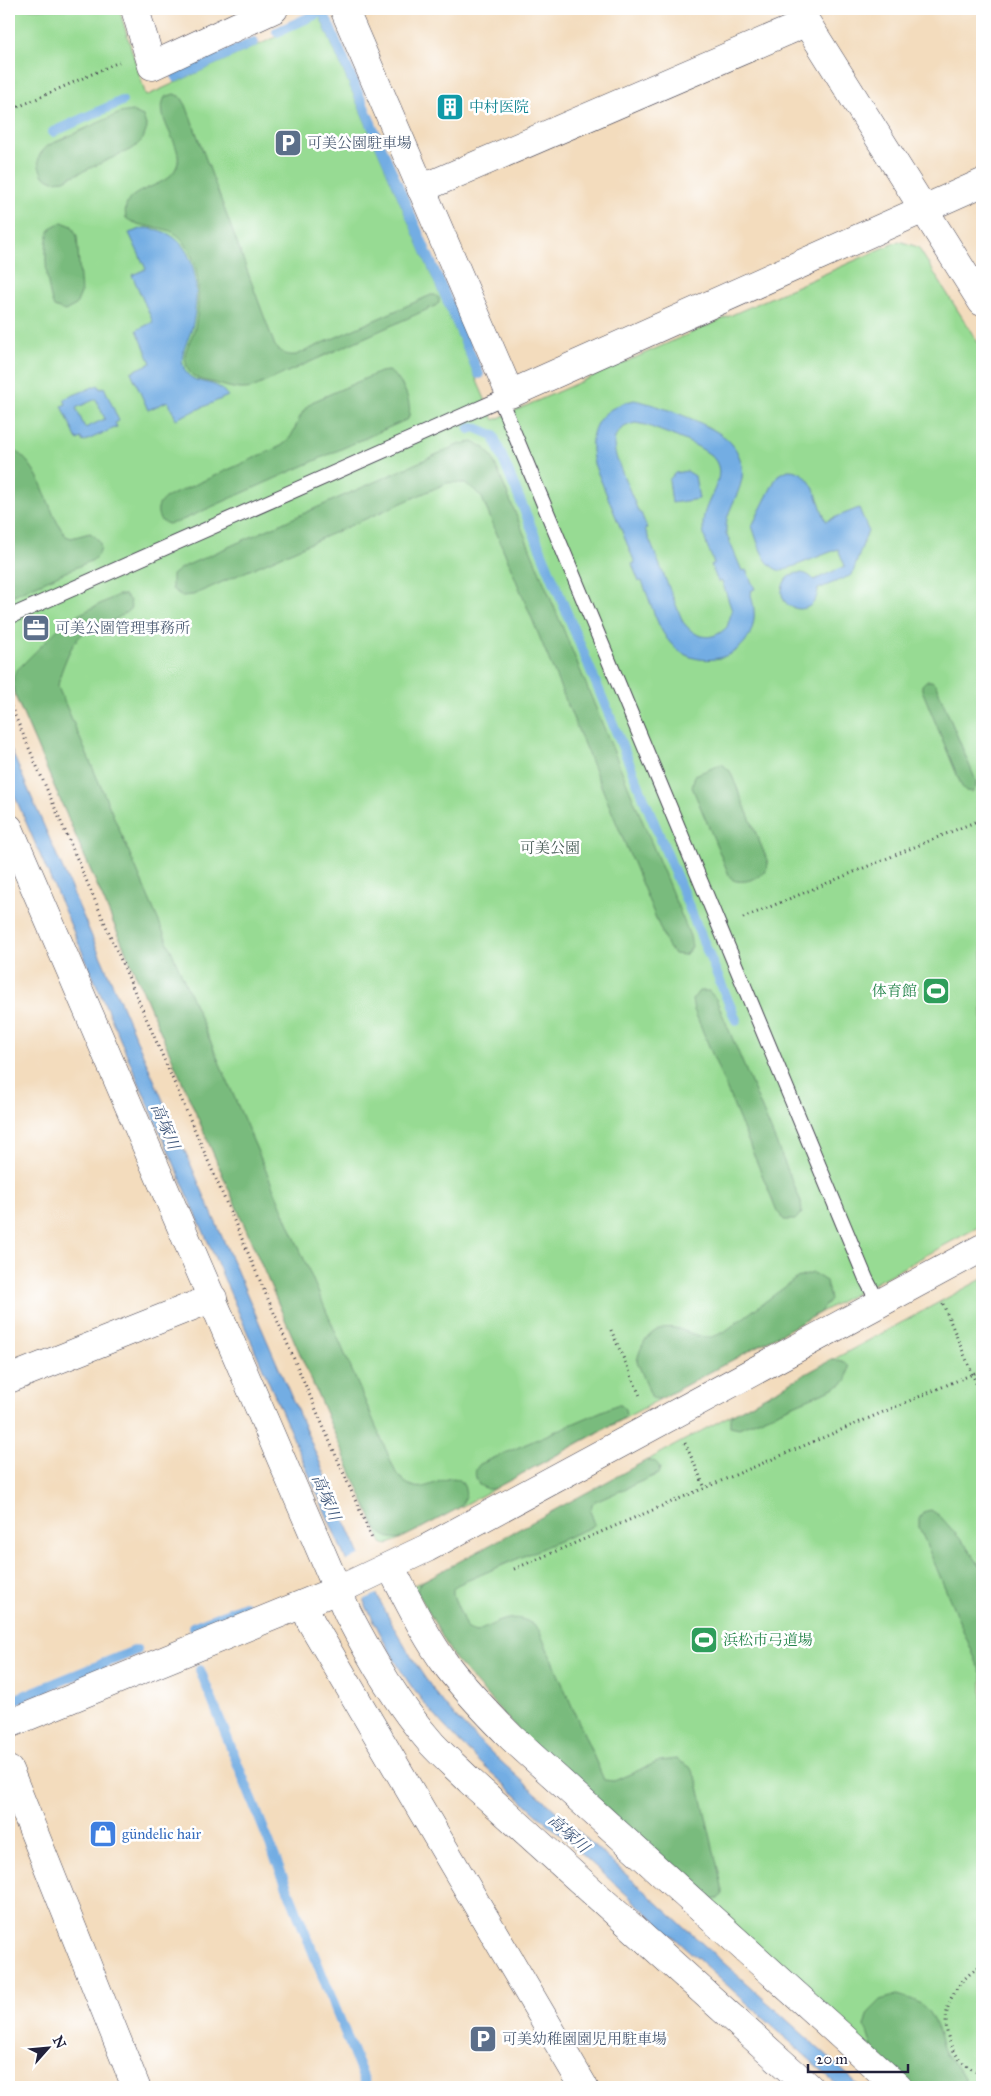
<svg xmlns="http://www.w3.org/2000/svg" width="991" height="2096" viewBox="0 0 991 2096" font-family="'IM FELL Great Primer','Noto Serif JP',serif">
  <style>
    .green { fill: #97db93; stroke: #5c7e67 }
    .forest { fill: #79bb7d; stroke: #4e6e5c }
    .water { fill: #73ade3; stroke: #4a688f; fill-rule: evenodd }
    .pier { fill: #f3dcbd }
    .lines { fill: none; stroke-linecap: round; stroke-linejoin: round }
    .stream { stroke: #73ade3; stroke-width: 10 }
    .lane-casing { stroke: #413e4e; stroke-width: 16 }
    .street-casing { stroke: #413e4e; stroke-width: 29 }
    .secondary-casing { stroke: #413e4e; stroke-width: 29 }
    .path { stroke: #413e4e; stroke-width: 3; stroke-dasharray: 1 4; stroke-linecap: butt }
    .lane { stroke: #fff; stroke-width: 14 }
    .street { stroke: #fff; stroke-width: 28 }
    .secondary { stroke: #fff; stroke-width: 28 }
    .labels { text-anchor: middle; stroke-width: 5; stroke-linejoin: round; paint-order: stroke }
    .culture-label { font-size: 15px; fill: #0d838f; stroke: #fff; text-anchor: start }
    .service-label { font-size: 15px; fill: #4e5e75; stroke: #fff; text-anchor: start }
    .park-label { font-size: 15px; fill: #455a55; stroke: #fff }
    .leisure-label { font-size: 15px; fill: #27864d; stroke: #fff; text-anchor: end }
    .shop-label { font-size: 15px; fill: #366cbe; stroke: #fff; text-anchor: start }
    .water-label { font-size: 16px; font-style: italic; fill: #425a7e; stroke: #fff }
  </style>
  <rect width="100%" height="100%" fill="#fff"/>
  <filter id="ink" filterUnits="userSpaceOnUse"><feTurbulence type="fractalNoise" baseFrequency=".02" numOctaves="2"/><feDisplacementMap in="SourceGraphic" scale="10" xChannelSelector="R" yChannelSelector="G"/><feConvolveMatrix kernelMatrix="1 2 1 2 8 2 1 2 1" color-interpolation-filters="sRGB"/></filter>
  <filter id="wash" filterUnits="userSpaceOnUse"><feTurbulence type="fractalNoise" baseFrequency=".0096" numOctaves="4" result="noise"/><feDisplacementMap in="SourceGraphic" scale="20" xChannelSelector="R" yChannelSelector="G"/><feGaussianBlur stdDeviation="1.12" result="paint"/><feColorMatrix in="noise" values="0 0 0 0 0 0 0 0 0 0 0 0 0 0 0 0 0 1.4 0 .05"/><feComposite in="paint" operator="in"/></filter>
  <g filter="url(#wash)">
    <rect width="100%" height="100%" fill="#f3dcbd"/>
    <g class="green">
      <polygon points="9,9 119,9 146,96 320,17 494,420 899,241 918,247 982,349 982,1225 418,1530 387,1545 382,1543 9,682"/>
      <polygon points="982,1279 982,2087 912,2087 519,1731 412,1586 439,1573"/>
    </g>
    <g class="forest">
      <path d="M174,94L181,97L186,105L275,346C282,353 286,356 296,355L431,295H435L439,298V303L435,306L252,388C239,391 228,387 215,383C207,381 197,380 191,374C187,369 185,361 185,356C186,346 193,336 195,327C200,301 201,268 186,245C171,220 145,233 126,218C119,184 166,193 177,166C185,145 153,120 165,97Z"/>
      <path d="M132,111L143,116L147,128L143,139L134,148L64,180L53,181L43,176C36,161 36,156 49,145L120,113Z"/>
      <path d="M62,222L72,226L77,236L81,293L76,305L65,311L54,307C47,292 42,244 50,230C52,226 58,224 62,222Z"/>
      <path d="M388,371C402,378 414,404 408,419L178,522L168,524L160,520C156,510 157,505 165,498L281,446C298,436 295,414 312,402L380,372Z"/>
      <path d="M473,442L485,448L493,459L690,936L692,947L685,955L674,954L667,945L482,498C471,485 464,481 447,483L193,595L182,596L172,589V575L181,568L460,444Z"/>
      <path d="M9,446C47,470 42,504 66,536L71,538L90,533C103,541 104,550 93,560L9,597Z"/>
      <path d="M118,595H125L130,601L131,608C107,632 84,616 67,657C63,667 59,676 58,687L396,1473C402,1479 406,1485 415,1487C430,1491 455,1466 464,1486C468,1495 464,1501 459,1508L402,1538C389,1540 383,1536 375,1527L14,693L13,677L16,671L66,621Z"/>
      <polygon points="926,681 932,681 936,685 976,781 976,787 973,792 966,791 962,787 922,690 922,685"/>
      <path d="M722,764L730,771L768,862C769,876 745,885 733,880L729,875L692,787L695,775Z"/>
      <polygon points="699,991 709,991 716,999 801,1202 802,1213 795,1220 784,1220 777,1211 694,1010 692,1000"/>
      <path d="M813,1273L826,1281L830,1299L819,1313L662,1398L658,1399L652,1398L637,1361C641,1342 653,1324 675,1328C687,1331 697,1337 709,1337C714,1337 719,1334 724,1332L797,1278Z"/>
      <path d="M831,1360C840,1360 844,1360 849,1367L847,1380L841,1385L739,1428L730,1426V1418L733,1414Z"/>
      <path d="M616,1405H621L625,1409L626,1415L622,1419L494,1489H487L479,1485C475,1476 473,1471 480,1464Z"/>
      <path d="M647,1460C654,1460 657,1462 660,1468L658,1474L593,1503L590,1511L595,1524L591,1527L457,1585L453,1589V1595L467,1629L476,1632C499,1622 518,1608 539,1630L604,1780L614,1781L660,1761L676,1759L690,1767L698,1782L722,1886V1894L718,1899L710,1900L519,1731L455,1660L417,1591L419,1584L425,1580Z"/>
      <polygon points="931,1510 940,1516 968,1548 982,1569 982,1675 919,1527 919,1519 923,1512"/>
      <path d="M897,1995C924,2001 930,2009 939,2035C941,2041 943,2049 946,2054C954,2065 964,2074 967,2087H912L873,2050L865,2026L869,2012L881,2000Z"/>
    </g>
    <g class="water">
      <path d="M144,228C197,230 202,286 192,328C189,339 180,353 183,365C189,386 208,379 220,388C223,390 226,394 228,396L176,419L168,401L148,410L131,372L151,363L137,330L153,322L132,275L146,269L129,233Z"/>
      <path d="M98,385L100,389L104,387L119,421L115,423L117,427L83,442L81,438L77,440L62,406L66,404L64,399ZM96,399L105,419L85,428L76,408Z"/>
      <path d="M634,400C657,404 717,426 731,443C739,452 744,466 742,478C739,498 724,512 726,533L742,571L746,570L755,589L750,591C753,602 756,613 753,625C745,660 698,671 673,646C657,630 651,602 642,581L639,582L632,564L635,563L594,464C586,428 599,409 634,400ZM635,423L646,425C665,433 688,440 705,451C734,469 709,493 704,515C700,532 708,548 714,563L711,565L718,582L722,581L732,611L727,627C712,642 696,639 683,622L645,529L647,528L641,513H639C634,501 629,489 624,477C615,455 603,431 635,423Z"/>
      <path d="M788,470C813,469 818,502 826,521L859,508L868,530L852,575L818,589C816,624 766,608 787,578C796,571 806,571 814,580L845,566L838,549L782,571C763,568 758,542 752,526L777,476Z"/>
      <polygon points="687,471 695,476 699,499 672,503 669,480 675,473"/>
      <path d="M9,745L379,1599C401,1642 426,1685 459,1721C471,1733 483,1744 495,1756L861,2087H840L485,1767C460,1743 435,1718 414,1690C395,1664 381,1634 366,1606L9,783Z"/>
    </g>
    <polygon class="pier" points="362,1554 379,1593 361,1601 344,1562"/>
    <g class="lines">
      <g class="stream">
        <polyline points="322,9 479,374"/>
        <polyline points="277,32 323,11"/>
        <polyline points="176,77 254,42"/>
        <polyline points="53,132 122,101"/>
        <polyline points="469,429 474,427 493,435 736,1020"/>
        <polyline points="193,1627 245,1606"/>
        <polyline points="200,1670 367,2087"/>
        <polyline points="9,1702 137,1650"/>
      </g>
    </g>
  </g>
  <g filter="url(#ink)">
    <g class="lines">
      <g class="lane-casing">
        <g id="lane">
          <polyline points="500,399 866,1279 879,1304"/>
          <polyline points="9,617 507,396"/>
        </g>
      </g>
      <g class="street-casing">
        <g id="street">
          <polyline points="135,9 152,66 274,9"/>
          <polyline points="344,9 510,394 982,183"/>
          <polyline points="798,9 982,302"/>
          <polyline points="421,189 790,30 805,21"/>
          <path d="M9,828L348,1614C372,1660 398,1705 432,1744C444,1757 458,1769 471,1782L809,2087"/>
          <polyline points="9,1379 213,1298"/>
          <path d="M390,1566C408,1600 424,1635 447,1666C467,1692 489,1715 512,1738L898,2087"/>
          <polyline points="304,1604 311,1622 584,2087"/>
          <polyline points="9,1770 136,2087"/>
        </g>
      </g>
      <g class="secondary-casing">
        <polyline id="secondary" points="9,1724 347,1586 427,1548 982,1248"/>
      </g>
      <g class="path">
        <polyline points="9,111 119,62"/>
        <polyline points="9,702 373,1541"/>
        <polyline points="743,918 982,819"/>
        <polyline points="943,1304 982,1397"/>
        <polyline points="611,1330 641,1398"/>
        <polyline points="685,1443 705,1488"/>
        <polyline points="514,1569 982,1370"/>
        <path d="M982,1965C956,1981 939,2008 949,2040C952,2049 958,2059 966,2065C971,2069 977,2072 982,2075"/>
      </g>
      <use href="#lane" class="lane"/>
      <use href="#street" class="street"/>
      <use href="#secondary" class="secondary"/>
    </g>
  </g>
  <defs>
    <g id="building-square" transform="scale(1.4375)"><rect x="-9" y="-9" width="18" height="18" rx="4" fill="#0f9aa8" stroke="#fff"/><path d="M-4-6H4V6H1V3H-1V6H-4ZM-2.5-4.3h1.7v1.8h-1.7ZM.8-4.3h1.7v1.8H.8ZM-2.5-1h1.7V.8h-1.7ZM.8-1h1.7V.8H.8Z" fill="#fff"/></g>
    <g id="parking-square" transform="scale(1.4375)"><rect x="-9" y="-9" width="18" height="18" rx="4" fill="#5c6f8a" stroke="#fff"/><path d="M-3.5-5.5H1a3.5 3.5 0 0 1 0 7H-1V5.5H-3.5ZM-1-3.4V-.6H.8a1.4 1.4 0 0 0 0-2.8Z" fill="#fff"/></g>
    <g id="office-square" transform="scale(1.4375)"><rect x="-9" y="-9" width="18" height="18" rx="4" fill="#5c6f8a" stroke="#fff"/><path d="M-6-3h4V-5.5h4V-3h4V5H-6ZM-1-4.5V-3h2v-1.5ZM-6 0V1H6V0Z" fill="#fff"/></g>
    <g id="stadium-square" transform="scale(1.4375)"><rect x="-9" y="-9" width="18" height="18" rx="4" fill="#2e9e5b" stroke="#fff"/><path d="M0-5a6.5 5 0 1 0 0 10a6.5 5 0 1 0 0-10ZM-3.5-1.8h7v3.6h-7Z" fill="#fff"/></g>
    <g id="shop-square" transform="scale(1.4375)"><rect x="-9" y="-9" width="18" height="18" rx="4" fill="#3f7fe0" stroke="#fff"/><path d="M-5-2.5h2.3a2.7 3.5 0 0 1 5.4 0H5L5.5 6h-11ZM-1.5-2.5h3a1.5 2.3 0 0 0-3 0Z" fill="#fff"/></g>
  </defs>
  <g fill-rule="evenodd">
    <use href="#building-square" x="450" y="107"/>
    <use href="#parking-square" x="288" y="143"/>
    <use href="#office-square" x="36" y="628"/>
    <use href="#stadium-square" x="936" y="991"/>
    <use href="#stadium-square" x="704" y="1640"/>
    <use href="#shop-square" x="103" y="1834"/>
    <use href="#parking-square" x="483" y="2039"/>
  </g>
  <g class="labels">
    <g class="culture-label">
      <text x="469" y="112">中村医院</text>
    </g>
    <g class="service-label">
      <text x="307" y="148">可美公園駐車場</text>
      <text x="55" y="633">可美公園管理事務所</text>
      <text x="502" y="2044">可美幼稚園園児用駐車場</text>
    </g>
    <g class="park-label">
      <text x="550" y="853">可美公園</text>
    </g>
    <g class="leisure-label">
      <text x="917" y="996">体育館</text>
      <text x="723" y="1645" text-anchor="start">浜松市弓道場</text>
    </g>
    <g class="shop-label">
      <text x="122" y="1839">gündelic hair</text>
    </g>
    <g class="water-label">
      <text transform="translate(166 1126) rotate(67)" y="6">高塚川</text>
      <text transform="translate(327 1497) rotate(67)" y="6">高塚川</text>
      <text transform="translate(569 1833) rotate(42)" y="6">高塚川</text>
    </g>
  </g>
  <rect width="991" height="2096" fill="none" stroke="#fff" stroke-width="30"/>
  <g transform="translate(48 2048) rotate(63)" stroke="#ffffff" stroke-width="4" paint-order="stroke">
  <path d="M0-4L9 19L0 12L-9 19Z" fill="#22223b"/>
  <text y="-8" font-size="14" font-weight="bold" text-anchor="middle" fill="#22223b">N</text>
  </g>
  <path d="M808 2064v8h100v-8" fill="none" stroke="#22223b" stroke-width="2.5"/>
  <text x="816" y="2064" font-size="15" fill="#22223b" stroke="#ffffff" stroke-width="4" paint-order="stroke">20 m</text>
</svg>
